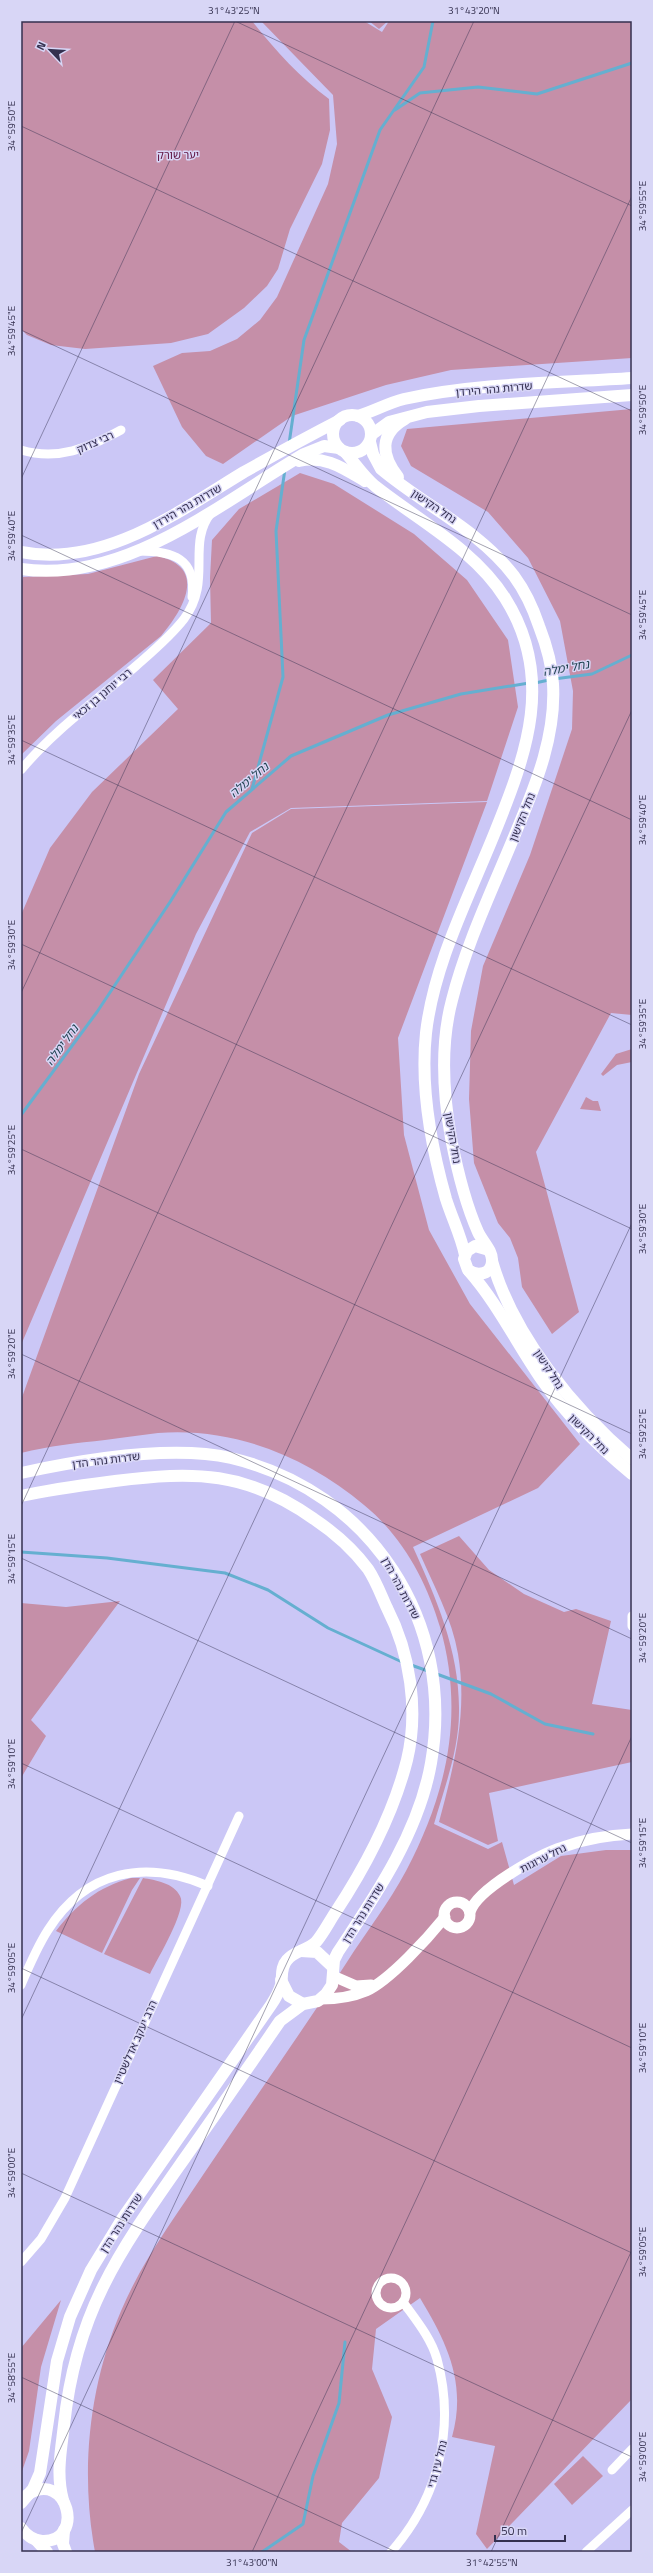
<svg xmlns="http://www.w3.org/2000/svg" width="653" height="2573" viewBox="0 0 653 2573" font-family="'Titillium Web','Noto Sans Hebrew',sans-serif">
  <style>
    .green { fill: #c58fa8 }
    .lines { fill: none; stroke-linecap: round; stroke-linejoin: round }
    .stream { stroke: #65afd0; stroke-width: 3 }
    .minor { stroke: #fff; stroke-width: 9 }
    .tertiary { stroke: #fff; stroke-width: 11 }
    .secondary { stroke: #fff; stroke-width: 12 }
    .ticks { fill: none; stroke: #34304f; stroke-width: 1; stroke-opacity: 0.45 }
    .labels { text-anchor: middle; stroke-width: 3; stroke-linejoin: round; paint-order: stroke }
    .park-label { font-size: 11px; fill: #601341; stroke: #d8d6f6 }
    .street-label { font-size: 11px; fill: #34304f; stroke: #d8d6f6 }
    .water-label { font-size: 12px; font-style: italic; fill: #1d3f4e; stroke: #d8d6f6 }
    .neatline { fill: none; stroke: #34304f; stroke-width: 1.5 }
    .ticks-label { font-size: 10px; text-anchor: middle; fill: #34304f }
  </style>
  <rect width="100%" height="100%" fill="#cbc7f6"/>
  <g class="green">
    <path d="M21,21H252C275,50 299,77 329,99L330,130L322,164L290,229L278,269L267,286L244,308L208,334L171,343L85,349L51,345L27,335L21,329Z"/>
    <polygon points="261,21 364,21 382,32 389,21 632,21 632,358 451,370 386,385 292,416 223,464 206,456 182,427 153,366 182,353 210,351 237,339 260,320 277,297 328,184 337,144 333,95"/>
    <polygon points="369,21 388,21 379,29"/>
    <polygon points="632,409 632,1015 611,1013 536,1152 579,1312 552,1334 522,1287 518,1258 510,1238 498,1223 474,1163 469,1099 471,1031 483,966 530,855 572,729 573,691 560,621 528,558 488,512 411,466 401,446 407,429"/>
    <polygon points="300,473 334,484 414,534 467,580 508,640 518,707 487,801 291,808 250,832 196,934 21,1345 21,915 50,848 92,792 178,709 153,680 211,623 210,578 212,540 239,509"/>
    <path d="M157,556C208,567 184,609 161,636L56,721L21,755V586L23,577L88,574Z"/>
    <path d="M487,802L398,1038L404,1135L429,1230L470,1304L580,1444L538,1488L413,1547C437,1600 460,1653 459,1712C459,1750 444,1789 434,1824L488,1849L502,1842L514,1885L561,1856L606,1850H632V2399L487,2549L476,2534L495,2446L452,2437C467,2383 447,2343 420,2298L376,2329L372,2369L392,2417L379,2478L342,2523L339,2542L352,2552H95C80,2471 89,2386 121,2311C142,2261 175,2217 205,2172C252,2102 301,2033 347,1962C366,1932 389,1903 406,1871C447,1793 465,1714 440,1627C426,1580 402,1536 364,1505C307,1457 234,1427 158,1433C140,1435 122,1438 105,1440C77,1443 49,1446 21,1453V1400L139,1074L252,833L291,809Z"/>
    <polygon points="632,1049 632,1062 617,1065 603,1076 601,1074 616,1054"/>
    <polygon points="586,1097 593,1101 598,1101 601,1111 580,1109"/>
    <path d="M459,1536L489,1570L524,1594L564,1612L576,1609L611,1621L592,1704L632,1710V1762L489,1793L498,1841L488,1845L439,1822C454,1766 468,1712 458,1654C452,1619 434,1586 420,1554Z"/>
    <polygon points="120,1601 31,1720 46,1736 21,1778 21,1603 66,1607"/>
    <path d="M131,1878H140L132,1890L102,1953L56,1931C76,1905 98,1887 131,1878Z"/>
    <path d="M143,1878C155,1880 174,1883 180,1896C188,1909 157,1959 150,1974L104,1954Z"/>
    <polygon points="61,2300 41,2367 29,2451 21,2474 21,2348"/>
    <polygon points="583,2456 603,2476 572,2505 554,2484"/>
  </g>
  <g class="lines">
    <g class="stream">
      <polyline points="395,110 420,93 478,87 537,94 632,63"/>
      <polyline points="289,444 304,340 380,130 424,67 433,21"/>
      <polyline points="554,679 592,674 632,655"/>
      <polyline points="535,683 549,680"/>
      <polyline points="252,789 283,677 276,531 285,469"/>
      <polyline points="21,1115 97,1012 170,902 226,812 291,756 388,715 461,694 529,683"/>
      <polyline points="21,1552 107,1558 225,1573 268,1590 328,1628 402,1662"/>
      <polyline points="411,1665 428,1671"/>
      <polyline points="434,1673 491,1694 545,1724 593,1734"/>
      <polyline points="262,2552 303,2524 313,2476 339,2403 345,2342"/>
    </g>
    <g class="minor">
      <path d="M21,450C58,461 88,448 121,430"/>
      <path d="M139,551C172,551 197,558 192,597"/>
      <path d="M21,770C54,730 97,700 136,666C153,651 170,637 184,619C213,580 186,545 211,513"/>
      <polyline points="632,1616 632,1626"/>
      <path d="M21,1985C29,1966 37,1947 48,1930C86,1870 145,1859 208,1886"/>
      <polyline points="21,2262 41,2239 65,2198 239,1816"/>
      <circle cx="391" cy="2293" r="15"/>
      <polyline points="612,2470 632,2449"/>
      <path d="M391,2552C438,2499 456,2428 437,2359C431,2338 416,2320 403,2302"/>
      <polyline points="586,2552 632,2510"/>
    </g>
    <g class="tertiary">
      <circle cx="457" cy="1915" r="13"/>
      <path d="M470,1912C477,1889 540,1854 563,1847C585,1839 609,1835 632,1834"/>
      <polyline points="333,1976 356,1986 371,1985"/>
      <path d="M321,1999C335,1999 352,1997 366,1991C390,1980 428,1938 445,1917"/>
    </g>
    <g class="secondary">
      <circle cx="352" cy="434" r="19"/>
      <path d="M358,416C374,411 388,403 404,399C478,383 557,383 632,378"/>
      <polyline points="371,435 389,422 427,412 479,406 632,395"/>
      <path d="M370,442L373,454L381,469C425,506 478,529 514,576C525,591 533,608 539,626C546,644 552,664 553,684C556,734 537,782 518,827C495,884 467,941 452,1000C440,1045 443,1093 451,1138C457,1169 465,1203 478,1232C482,1241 493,1251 492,1261C492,1274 478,1277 468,1270L464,1259L467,1251L475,1246L489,1250"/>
      <path d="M345,452C355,463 363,476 375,486C419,521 474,549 505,598C555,677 527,753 495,832C469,897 434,963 426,1033C420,1089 431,1146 446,1199C452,1218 461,1236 465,1255"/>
      <path d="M299,461C325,455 343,468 365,481"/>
      <path d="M398,477C381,455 379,434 405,419"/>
      <path d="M21,552C103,568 178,512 244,472C276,454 307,437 340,420"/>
      <path d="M21,569C125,584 220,503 304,454L324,446L339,448"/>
      <path d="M492,1261C513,1335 574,1410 632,1459"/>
      <path d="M469,1271C498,1304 517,1344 542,1380C567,1416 598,1446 632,1474"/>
      <path d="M21,1473C81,1460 172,1445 231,1458C371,1491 456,1622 431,1763C419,1832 376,1895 338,1952L334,1960L332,1985L326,1994L318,2001L303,2004L280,2021C248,2068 215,2115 182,2162C119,2252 76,2312 64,2425C61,2450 56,2475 63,2500"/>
      <path d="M21,1496C52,1489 84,1485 115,1481C194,1471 247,1471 314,1519C335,1533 353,1549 368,1569C376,1581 381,1595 387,1608C410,1653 419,1710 407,1760C393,1815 366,1866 335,1913C329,1922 323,1934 316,1942C308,1950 294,1951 287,1960C280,1968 283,1976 281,1985C279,1992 275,1999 271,2005L122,2219L91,2270L70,2317L57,2361L40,2473L33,2489L21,2503"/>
      <polyline points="301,1951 317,1952 333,1967"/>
      <polyline points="281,1980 289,1996 303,2004"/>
      <path d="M21,2528C26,2535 33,2540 42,2541C86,2543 68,2468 27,2495"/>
      <polyline points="64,2530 63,2544 66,2552"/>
      <polyline points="36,2540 47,2552"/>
    </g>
  </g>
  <path class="ticks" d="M235,21L632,206M21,126L632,411M21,330L632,615M21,479L235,21M21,535L632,820M21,740L632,1025M21,944L632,1229M21,993L474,21M21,1149L632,1434M21,1354L632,1639M21,1506L632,196M21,1558L632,1843M21,1763L632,2048M21,1968L632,2253M21,2020L632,710M21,2173L632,2457M21,2377L396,2552M21,2533L632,1223M252,2552L632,1736M491,2552L632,2250"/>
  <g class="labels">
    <g class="park-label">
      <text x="178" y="159">יער שורק</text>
    </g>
    <g class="street-label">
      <text transform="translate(494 389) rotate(-5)" y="4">שדרות נהר הירדן</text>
      <text transform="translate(95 442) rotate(-24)" y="4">רבי צדוק</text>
      <text transform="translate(187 506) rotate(-30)" y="4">שדרות נהר הירדן</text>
      <text transform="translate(434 506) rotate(34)" y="4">נחל הקישון</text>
      <text transform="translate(102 694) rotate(-40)" y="4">רבי יוחנן בן זכאי</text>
      <text transform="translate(522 817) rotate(-68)" y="4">נחל הקישון</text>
      <text transform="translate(453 1138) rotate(80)" y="4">נחל הקישון</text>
      <text transform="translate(549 1369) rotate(57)" y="4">נחל קישון</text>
      <text transform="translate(589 1434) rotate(45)" y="4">נחל הקישון</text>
      <text transform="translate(106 1460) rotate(-7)" y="4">שדרות נהר הדן</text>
      <text transform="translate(401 1588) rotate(62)" y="4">שדרות נהר הדן</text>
      <text transform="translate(543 1858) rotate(-27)" y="4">נחל ערוגות</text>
      <text transform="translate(363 1913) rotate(-58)" y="4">שדרות נהר הדן</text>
      <text transform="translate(135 2042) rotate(-66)" y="4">הרב יעקב אדלשטיין</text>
      <text transform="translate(121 2223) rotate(-57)" y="4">שדרות נהר הדן</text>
      <text transform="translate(437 2464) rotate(-75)" y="4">נחל עין גדי</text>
    </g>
    <g class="water-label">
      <text transform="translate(566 668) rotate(-10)" y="4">נחל ימלה</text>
      <text transform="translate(249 780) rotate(-40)" y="4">נחל ימלה</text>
      <text transform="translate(62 1045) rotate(-54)" y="4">נחל ימלה</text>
    </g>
  </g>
  <rect width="653" height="2573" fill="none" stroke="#d8d6f6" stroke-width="44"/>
  <g transform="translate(50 50) rotate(295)" stroke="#d8d6f6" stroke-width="3" paint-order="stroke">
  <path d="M0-3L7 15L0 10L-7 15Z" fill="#34304f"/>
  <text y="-6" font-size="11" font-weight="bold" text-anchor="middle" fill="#34304f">N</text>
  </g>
  <path d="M495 2535v6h70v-6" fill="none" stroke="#34304f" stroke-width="2"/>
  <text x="501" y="2535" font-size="12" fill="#34304f" stroke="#d8d6f6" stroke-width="3" paint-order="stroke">50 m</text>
  <rect x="22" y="22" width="609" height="2529" class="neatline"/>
  <g class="ticks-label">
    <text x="234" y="14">31°43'25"N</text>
    <text x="474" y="14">31°43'20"N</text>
    <text transform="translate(11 126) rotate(-90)" y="4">34°59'50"E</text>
    <text transform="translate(642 206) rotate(-90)" y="4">34°59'55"E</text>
    <text transform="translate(11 331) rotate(-90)" y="4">34°59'45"E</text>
    <text transform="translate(642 410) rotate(-90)" y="4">34°59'50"E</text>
    <text transform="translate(11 536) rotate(-90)" y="4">34°59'40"E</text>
    <text transform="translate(642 615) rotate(-90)" y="4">34°59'45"E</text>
    <text transform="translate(11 740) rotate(-90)" y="4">34°59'35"E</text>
    <text transform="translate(642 820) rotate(-90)" y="4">34°59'40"E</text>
    <text transform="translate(11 945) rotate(-90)" y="4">34°59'30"E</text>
    <text transform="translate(642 1024) rotate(-90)" y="4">34°59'35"E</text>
    <text transform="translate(11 1150) rotate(-90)" y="4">34°59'25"E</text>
    <text transform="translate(642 1229) rotate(-90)" y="4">34°59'30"E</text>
    <text transform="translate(11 1354) rotate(-90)" y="4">34°59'20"E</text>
    <text transform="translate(642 1434) rotate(-90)" y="4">34°59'25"E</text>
    <text transform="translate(11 1559) rotate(-90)" y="4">34°59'15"E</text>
    <text transform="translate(642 1638) rotate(-90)" y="4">34°59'20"E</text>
    <text transform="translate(11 1764) rotate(-90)" y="4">34°59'10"E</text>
    <text transform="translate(642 1843) rotate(-90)" y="4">34°59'15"E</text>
    <text transform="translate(11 1968) rotate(-90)" y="4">34°59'05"E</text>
    <text transform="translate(642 2048) rotate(-90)" y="4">34°59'10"E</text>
    <text transform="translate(11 2173) rotate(-90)" y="4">34°59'00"E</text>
    <text transform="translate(642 2252) rotate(-90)" y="4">34°59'05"E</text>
    <text transform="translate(11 2378) rotate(-90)" y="4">34°58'55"E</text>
    <text transform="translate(642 2457) rotate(-90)" y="4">34°59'00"E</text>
    <text x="252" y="2566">31°43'00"N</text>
    <text x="492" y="2566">31°42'55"N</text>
  </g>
</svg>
